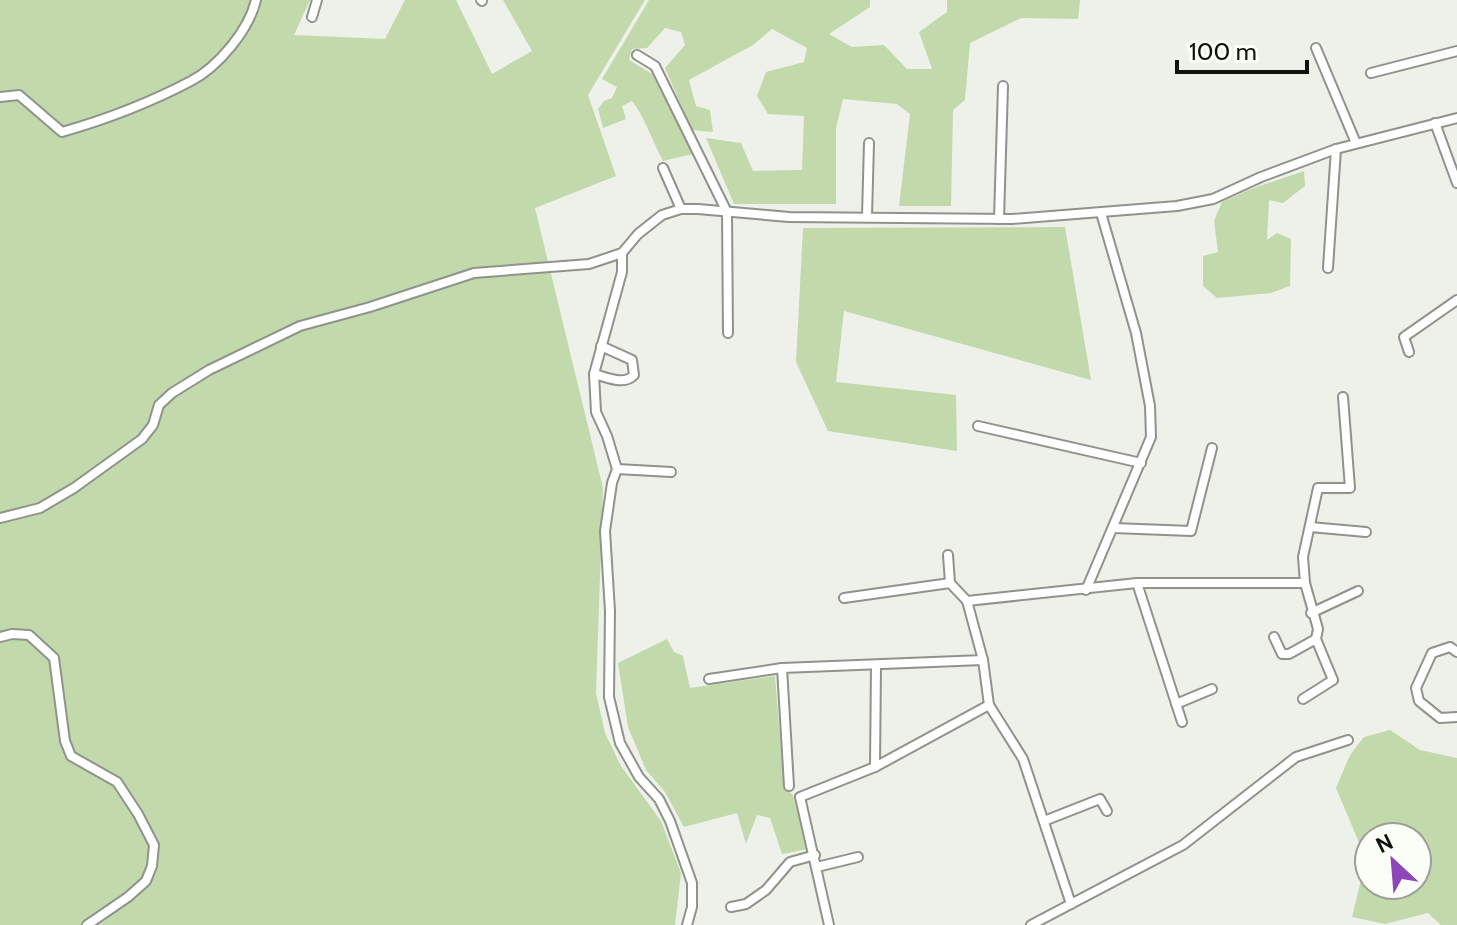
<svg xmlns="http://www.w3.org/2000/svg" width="1457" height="925" viewBox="0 0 1457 925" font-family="Cabin,sans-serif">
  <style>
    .green { fill: #c2d9ac; fill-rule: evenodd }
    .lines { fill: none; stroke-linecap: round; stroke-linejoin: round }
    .minor-casing { stroke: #8f938b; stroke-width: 12 }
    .minor { stroke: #fff; stroke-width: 8 }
  </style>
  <rect width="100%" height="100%" fill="#edf1e9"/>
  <g class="green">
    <polygon points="0,0 310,0 294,35 385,39 405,0 456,0 492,74 532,51 503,0 645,0 588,95 616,176 535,208 603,488 596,693 605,733 621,766 661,821 681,873 675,925 0,925"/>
    <path d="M649,0H870V7L829,34L852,47L884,45L907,69H932L919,32L947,12V0H1080L1078,19L1021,18L970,43L965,100L953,110L951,206H899L910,114L897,104L843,99L836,128V204H734L706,138L741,143L753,171L802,170L804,116L768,114L757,96L766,72L804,62L807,48L772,29L753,45L689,80L696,106L710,110L713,132L692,130L665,68L685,45L681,32L665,28L647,48L632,49L629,60L652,74L693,154L663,161C653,142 644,116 632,101L622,106L626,119L603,128L598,109L604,101L612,98L617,87L602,79Z"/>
    <polygon points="1304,171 1305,186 1283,203 1269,200 1267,240 1277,233 1291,239 1290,286 1271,293 1217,298 1203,286 1203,256 1218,252 1214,221 1222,202 1251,189"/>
    <polygon points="1065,227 1091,380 844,311 836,382 956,395 957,451 828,431 796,362 803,228"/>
    <polygon points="667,639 674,652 683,656 690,688 775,676 784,787 793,795 808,849 782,854 770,818 757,815 746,844 737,813 684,827 665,792 646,770 628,727 618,663"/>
    <path d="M1390,730L1420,750L1457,758V925H1441L1428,913L1385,924L1352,917L1366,859L1336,788L1350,755L1364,737ZM1369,837H1417V885H1369Z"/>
  </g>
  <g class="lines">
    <g class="minor-casing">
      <g id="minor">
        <polyline points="481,0 482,1"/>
        <polyline points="312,17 317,0"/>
        <polyline points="1316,48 1356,143"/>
        <polyline points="637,55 655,66 727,212 728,333"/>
        <polyline points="1371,73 1457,51"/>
        <path d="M0,97L19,95L62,132C104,120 153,101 191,81C218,67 249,30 256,0"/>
        <polyline points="1435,123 1457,183"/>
        <polyline points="663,168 681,209"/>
        <polyline points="867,216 869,143"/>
        <polyline points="999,219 1003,86"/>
        <polyline points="622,253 622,272 594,374 596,412 607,436 617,469 612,483 605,531 610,611 609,697 620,743 639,777 659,799 670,821 692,883 692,907 687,925"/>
        <polyline points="1328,268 1336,149"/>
        <polyline points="1409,352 1404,337 1457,300"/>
        <path d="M594,374C607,377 624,386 634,375L632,360L601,346"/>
        <polyline points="978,426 1141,463"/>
        <polyline points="617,469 671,472"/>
        <polyline points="0,518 40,508 74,488 142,439 153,425 159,405 172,393 209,370 300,326 370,307 474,273 589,264 622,253 638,234 662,215 681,209 698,209 789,217 1012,219 1177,206 1213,199 1261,177 1336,149 1457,118"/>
        <polyline points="1310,527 1366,532"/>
        <polyline points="1113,528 1191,531 1212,448"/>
        <polyline points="948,555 950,583"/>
        <polyline points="1137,583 1182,722"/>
        <polyline points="1086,590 1151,437 1150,406 1136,333 1101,213"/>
        <polyline points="844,598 950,583 967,601"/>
        <polyline points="1311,613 1358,591"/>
        <polyline points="0,637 12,634 29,635 54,658 65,741 71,756 117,782 138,814 154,845 152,866 146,881 128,897 87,925"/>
        <polyline points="1274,637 1282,654 1289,654 1316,639"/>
        <polyline points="1457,652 1450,647 1432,653 1416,688 1419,701 1440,718 1457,717"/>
        <polyline points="782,668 789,786"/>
        <polyline points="709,679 782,668 983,660 967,601 1137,583 1305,583"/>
        <polyline points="1303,699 1333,680 1316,639 1318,629 1305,583 1303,557 1318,488 1350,488 1343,397"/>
        <polyline points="1176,704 1212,689"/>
        <polyline points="989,705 1023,759 1071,904"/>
        <polyline points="875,767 876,665"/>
        <polyline points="1044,821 1100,799 1107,811"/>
        <polyline points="817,867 858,857"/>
        <polyline points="731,907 746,904 766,890 790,862 815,855"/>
        <polyline points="829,925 800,797 875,767 989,705 983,660"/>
        <polyline points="1031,925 1183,845 1296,757 1348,740"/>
      </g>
    </g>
    <use href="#minor" class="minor"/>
  </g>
  <g transform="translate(1393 861) rotate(334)"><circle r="38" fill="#fafef6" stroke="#9c9f99" stroke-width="2"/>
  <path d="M0-6L14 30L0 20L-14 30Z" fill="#8c46b9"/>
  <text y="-12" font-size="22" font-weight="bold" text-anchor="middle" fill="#0f110e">N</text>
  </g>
  <path d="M1177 60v12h130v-12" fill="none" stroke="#0f110e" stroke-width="4"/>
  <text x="1189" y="60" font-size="24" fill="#0f110e" stroke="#fafef6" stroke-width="6" paint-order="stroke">100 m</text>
</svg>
